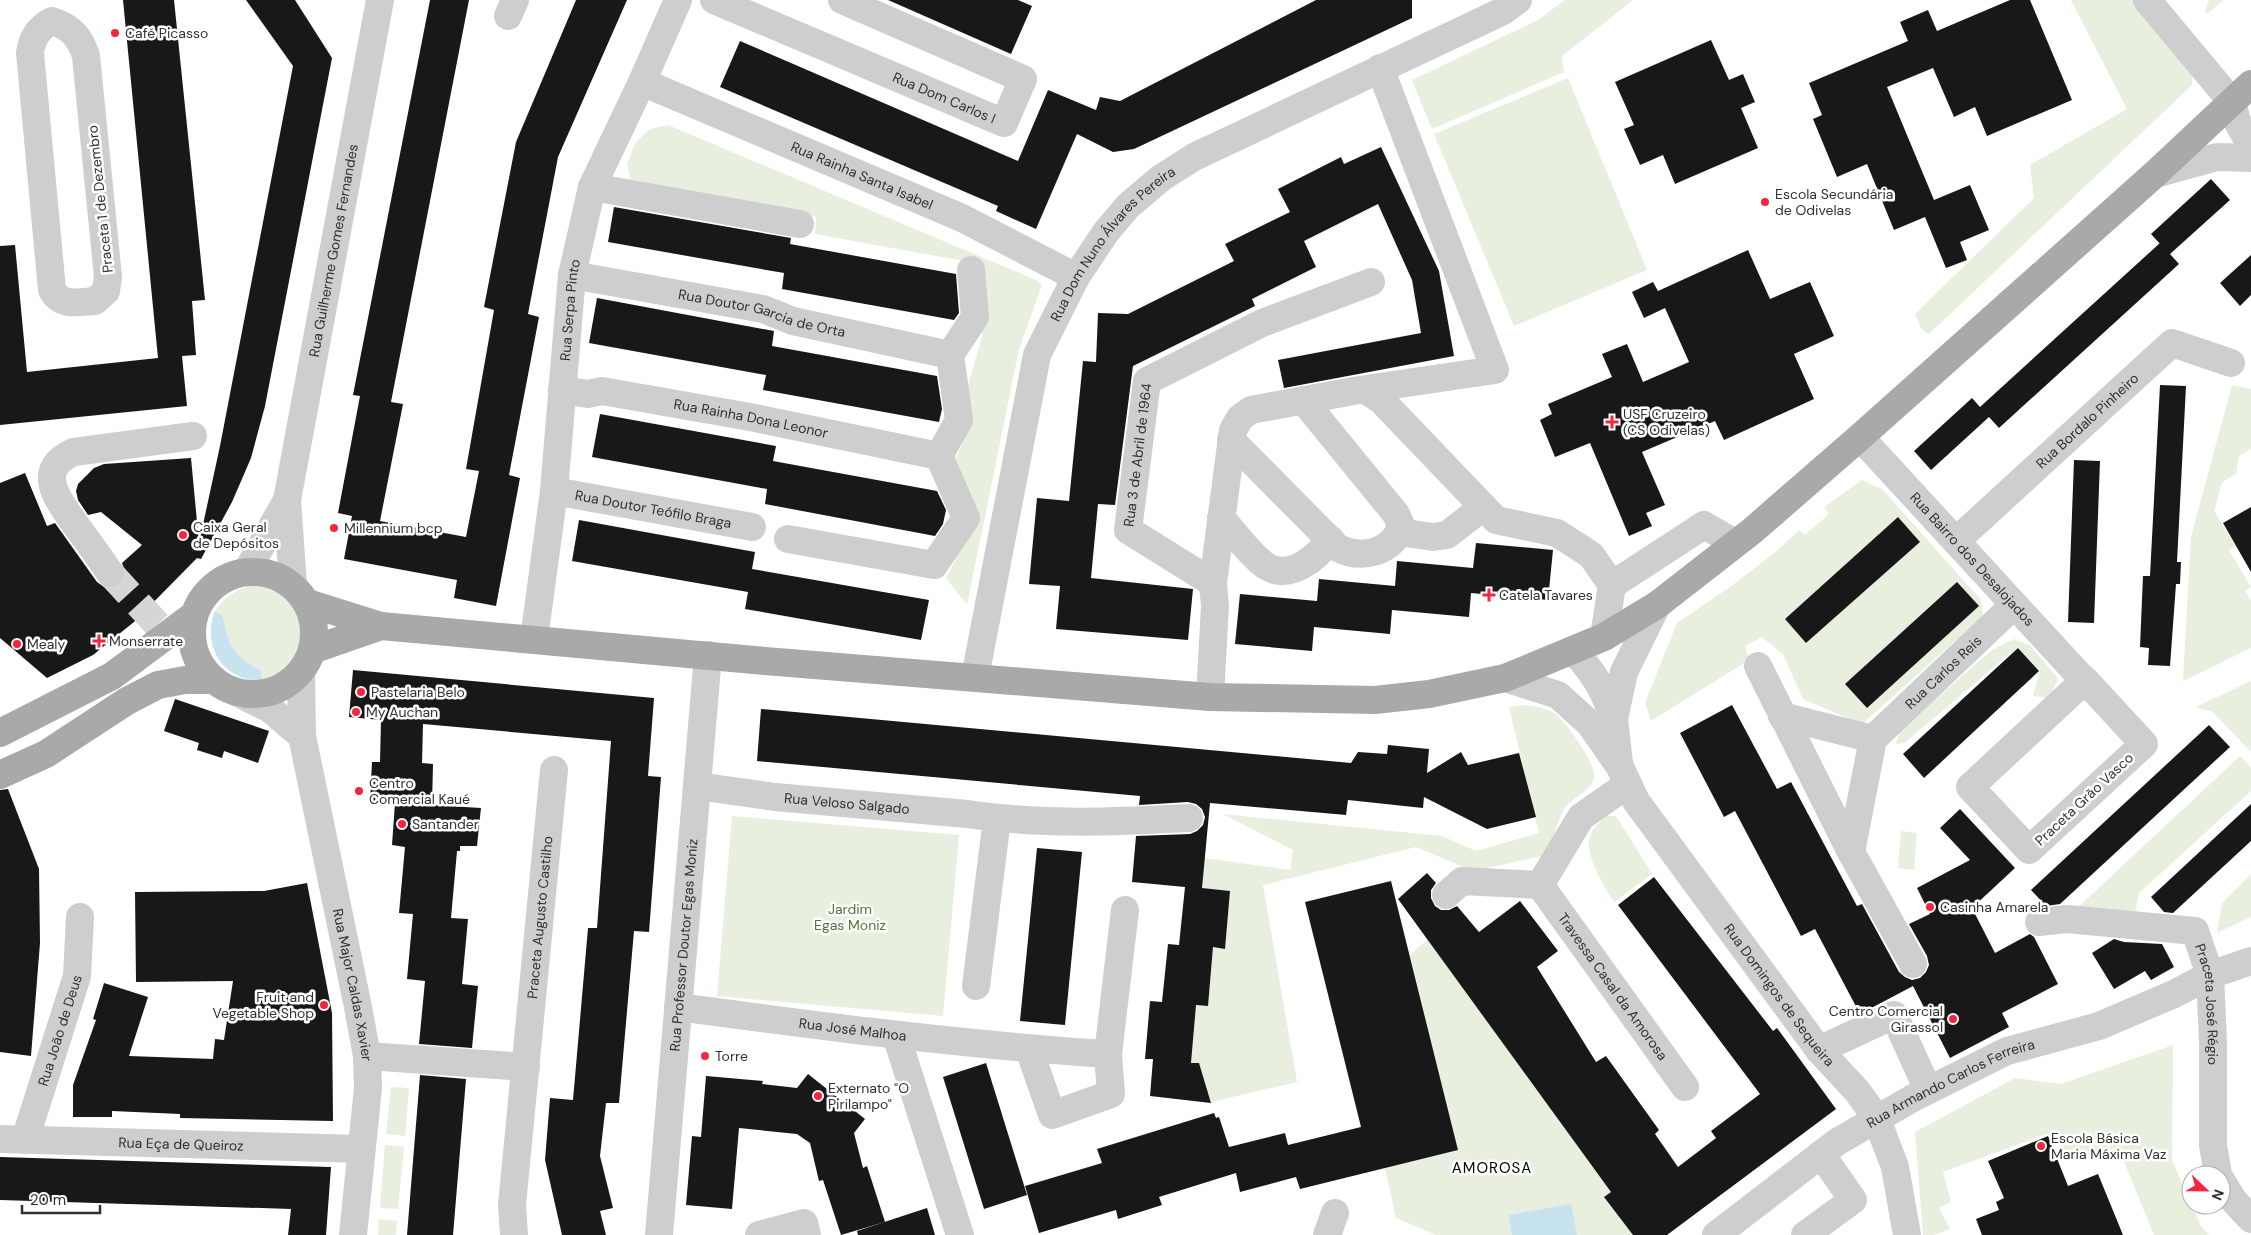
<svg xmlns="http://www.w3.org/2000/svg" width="2251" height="1235" viewBox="0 0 2251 1235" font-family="'DM Sans',sans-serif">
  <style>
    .green { fill: #e8efde }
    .water { fill: #c8e3f0 }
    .building { fill: #181818 }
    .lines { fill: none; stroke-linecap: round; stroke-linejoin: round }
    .minor-tunnel { stroke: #d6d6d6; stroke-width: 28; stroke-dasharray: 28 14; stroke-linecap: butt }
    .minor { stroke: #cecece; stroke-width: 28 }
    .major { stroke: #a9a9a9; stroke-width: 28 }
    .poi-dot { fill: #f6243f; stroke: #fff; stroke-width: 2 }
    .labels { text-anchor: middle; stroke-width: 5; stroke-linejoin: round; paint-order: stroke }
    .poi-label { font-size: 14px; fill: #313131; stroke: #fff; text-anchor: start }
    .street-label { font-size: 14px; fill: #313131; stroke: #fff }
    .park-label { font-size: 14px; fill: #567139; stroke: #fff }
    .neighbourhood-label { font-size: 15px; letter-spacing: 1px; fill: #000; stroke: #fff }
  </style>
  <rect width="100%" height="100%" fill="#fff"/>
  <g class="green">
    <polygon points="1565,0 1633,0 1562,56 1564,72 1432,129 1412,80 1538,20"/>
    <polygon points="2071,0 2136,0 2192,68 2192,85 1929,334 1922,330 1915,314 2034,198 2030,165 2127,109"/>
    <polygon points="2209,0 2224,0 2207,14 2205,11"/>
    <polygon points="1568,78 1647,270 1514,326 1434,134"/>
    <polygon points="668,125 1036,280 1042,285 1019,349 967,605 946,578 977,519 954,463 971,423 965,396 982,337 980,264 815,234 816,217 631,181 627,164 636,142 650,129"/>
    <polygon points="2232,385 2251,389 2251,449 2239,456 2236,474 2222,482 2214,511 2236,546 2229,550 2251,587 2245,591 2251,601 2251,648 2183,681 2191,537"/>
    <polygon points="1862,480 1882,489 1981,600 1983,616 1862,724 1803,699 1783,654 1762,637 1745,646 1749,660 1651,721 1645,703 1677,623 1730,587 1778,550 1799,530 1805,535 1829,514 1824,507"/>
    <path d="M253,585C265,586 276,587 286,595C314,614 308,658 281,674C276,677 268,678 262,680L261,670C234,658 228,645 223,616L215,611C225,596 236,590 253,585Z"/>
    <polygon points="2014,639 2031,646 2058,679 2049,698 2033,696 2040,671 2018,647 1904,743 1896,744 1900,730 1992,650"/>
    <polygon points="2251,681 2251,752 2213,712 2196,707"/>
    <path d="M1524,705C1535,706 1545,708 1554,713C1565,720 1597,765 1594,778C1592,789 1575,797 1567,805C1559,815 1552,842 1547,855L1473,871L1416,847L1263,885L1297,1082L1211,1102L1199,1064L1191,1063L1196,1005L1208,1006L1213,947L1225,948L1230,891L1202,888L1204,858L1290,870L1293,850L1223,814L1442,836L1476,851L1539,833L1509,707Z"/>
    <polygon points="2240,756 2251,768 2251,791 2139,893 2135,913 2073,912"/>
    <polygon points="732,816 959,835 943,1016 717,996"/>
    <path d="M1607,816H1615L1618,819L1652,874L1614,902C1605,888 1587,858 1589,841C1590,830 1599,822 1607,816Z"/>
    <polygon points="1901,831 1917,833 1914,870 1898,868"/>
    <polygon points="2251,874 2251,917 2217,933 2222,903"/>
    <polygon points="1460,910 1611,1192 1605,1197 1633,1235 1436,1235 1396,1218 1385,1168 1458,1149 1410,955"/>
    <polygon points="2173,1045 2172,1160 2201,1226 2209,1235 2154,1235 2118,1147 2069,1162 2054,1131 1943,1172 1951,1202 1939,1208 1950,1229 1934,1235 1923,1235 1915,1132 2015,1078 2061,1084"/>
    <polygon points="391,1087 409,1088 405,1136 386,1134"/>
    <polygon points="385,1145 404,1147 398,1209 380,1208"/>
    <polygon points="379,1219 397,1221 396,1235 378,1235"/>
  </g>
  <g class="water">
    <path d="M215,611L223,616C228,645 234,658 261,670L262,680C256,680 249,680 243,678C215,668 204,637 215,611Z"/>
    <polygon points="1571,1204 1577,1235 1512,1235 1509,1215"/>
  </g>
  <g class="building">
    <polygon points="123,0 174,0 205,300 192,301 196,355 182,356 187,406 0,425 0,246 15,245 27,372 158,358"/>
    <polygon points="246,0 295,0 332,58 265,406 251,458 232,502 201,559 197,558 134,622 93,655 47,678 0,638 0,483 25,473 47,526 55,523 97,582 104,587 112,588 119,586 124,579 125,571 122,563 142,545 101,512 88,515 78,500 76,491 78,484 94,468 104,464 191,458 199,543 220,446 293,66"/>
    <polygon points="430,0 469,0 391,402 403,404 380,521 466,537 479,471 466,469 494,310 484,307 516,142 576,0 627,0 558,157 528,314 539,317 509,475 520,478 496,606 454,598 457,580 344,559 352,516 338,513 360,396 353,395"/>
    <polygon points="888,0 1018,0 1032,6 1011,54"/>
    <polygon points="1316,0 1412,0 1412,18 1134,149 1113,152 1077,134 1036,229 996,211 998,206 720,87 740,41 1018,161 1048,90 1096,110 1100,97 1120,101"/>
    <polygon points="2010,0 2030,0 2072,100 1987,136 1975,107 1954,117 1933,68 1887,87 1934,200 1970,185 1989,230 1960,242 1967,260 1946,268 1925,217 1894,230 1867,164 1837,177 1813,119 1822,115 1809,83 1908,41 1900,22 1928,10 1937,31"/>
    <polygon points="1711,40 1729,80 1743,74 1755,102 1741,108 1758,148 1675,184 1663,155 1640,165 1624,129 1634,125 1615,82"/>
    <polygon points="1381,147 1439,271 1454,356 1284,388 1278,360 1421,333 1412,280 1378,204 1304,241 1316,267 1252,299 1255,306 1133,366 1115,505 1098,504 1091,578 1193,589 1188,640 1056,629 1060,586 1029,584 1037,498 1069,501 1083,361 1096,362 1098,313 1128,314 1234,261 1225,244 1290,212 1278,189 1341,157 1344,164"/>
    <polygon points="2211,179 2230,200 2170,254 2179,264 1999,428 1989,417 1931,470 1914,451 1972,398 1980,407 2160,243 2162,246 2151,234"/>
    <polygon points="614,207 791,238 790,244 956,274 959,313 954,320 782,289 784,273 608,242"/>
    <polygon points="1748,250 1770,299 1810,282 1834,336 1794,354 1814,399 1724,440 1715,421 1642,452 1665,505 1646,513 1652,526 1629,536 1590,443 1555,457 1540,420 1552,414 1548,404 1612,377 1602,354 1627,344 1643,382 1689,362 1665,308 1644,318 1632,292 1653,282 1658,291"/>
    <polygon points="2251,255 2251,295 2240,306 2220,283"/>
    <polygon points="597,298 774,331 772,346 937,376 942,409 939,422 763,390 766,375 589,343"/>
    <polygon points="2160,385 2186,386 2177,562 2181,562 2180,584 2176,584 2170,666 2148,665 2149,648 2140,647 2143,576 2150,576"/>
    <polygon points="600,414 776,446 773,461 937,491 946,510 943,524 935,536 765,504 767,489 592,457"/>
    <polygon points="2074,460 2100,461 2094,623 2068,622"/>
    <polygon points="2251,507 2251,572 2223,523"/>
    <polygon points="1898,517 1920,542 1806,643 1785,619"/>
    <polygon points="579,520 755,552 752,569 929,600 921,640 745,609 748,592 572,561"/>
    <polygon points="1476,543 1553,550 1548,600 1471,593 1469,617 1392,610 1390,634 1314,627 1312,651 1235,644 1240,594 1317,601 1319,579 1395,586 1397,561 1473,568"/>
    <polygon points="1957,582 1979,606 1867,708 1845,684"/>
    <polygon points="2018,648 2039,671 1924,778 1903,754"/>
    <polygon points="353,670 654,698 648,776 661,777 649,932 634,931 619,1103 606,1103 600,1156 613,1208 600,1211 606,1235 562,1235 545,1160 550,1098 573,1100 588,928 597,928 611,741 423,724 422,763 433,764 432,805 481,808 477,846 460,846 460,851 457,851 451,918 468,919 462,984 478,986 472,1048 419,1044 425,981 407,979 413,914 399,913 405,847 392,845 395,803 370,802 372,762 380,762 381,720 349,717"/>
    <polygon points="175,699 269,731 258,763 224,751 222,758 197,750 199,743 164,731"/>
    <polygon points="1732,705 1777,789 1791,782 1857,906 1862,904 1899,972 1905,977 1912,980 1920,978 1926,972 1929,965 1927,956 1909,924 1930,914 1917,888 1970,860 1940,828 1960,809 2015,868 1972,908 1995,953 2030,934 2034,937 2058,984 2002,1013 2009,1027 1950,1058 1913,986 1860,1014 1815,929 1801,936 1735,811 1724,817 1680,733"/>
    <polygon points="761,709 1351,763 1358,752 1387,754 1388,745 1429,749 1427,773 1461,752 1468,765 1519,753 1536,817 1487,829 1424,797 1423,808 1348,800 1346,815 1210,803 1202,888 1230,891 1225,949 1213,947 1208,1006 1196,1005 1191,1063 1199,1063 1211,1103 1150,1096 1153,1059 1145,1059 1150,1001 1162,1002 1168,944 1179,945 1185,887 1132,882 1136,836 1190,834 1197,831 1203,825 1205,817 1202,809 1196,804 1188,802 1139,805 1140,796 757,761"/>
    <polygon points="2209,725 2230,747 2060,904 2046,906 2031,890"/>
    <polygon points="8,789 39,869 40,943 31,1056 0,1052 0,790"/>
    <polygon points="2251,804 2251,841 2173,913 2164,912 2151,897"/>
    <polygon points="1037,848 1082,852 1065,1025 1020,1021"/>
    <polygon points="1427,873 1436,883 1431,890 1431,898 1435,906 1441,910 1449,910 1457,906 1479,932 1520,901 1558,951 1537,967 1596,1062 1606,1056 1659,1130 1655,1134 1678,1167 1716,1138 1711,1131 1760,1094 1618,905 1654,877 1773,1031 1777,1028 1836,1109 1667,1235 1633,1235 1604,1197 1611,1192 1398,899"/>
    <polygon points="1391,881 1458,1150 1300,1189 1296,1177 1240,1192 1236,1173 1159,1197 1162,1205 1118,1219 1116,1210 1039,1233 1025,1186 1102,1163 1097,1149 1214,1113 1216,1118 1219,1117 1229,1147 1285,1133 1288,1145 1361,1127 1305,902"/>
    <polygon points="307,883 332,1013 333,1121 180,1118 180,1114 112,1111 112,1117 73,1117 73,1085 96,1020 93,1019 104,983 148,997 129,1056 213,1059 215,1039 224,1040 233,981 136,982 135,892 264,891"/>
    <polygon points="2114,939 2124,942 2162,944 2174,967 2151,980 2145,971 2114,989 2092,953"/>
    <polygon points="986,1063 1027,1195 984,1209 943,1077"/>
    <polygon points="808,1074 865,1119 854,1133 863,1168 867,1166 885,1222 841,1235 823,1180 819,1181 810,1143 797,1134 739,1128 732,1209 686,1205 692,1136 701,1137 706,1076 763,1081 762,1084 797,1088"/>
    <polygon points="420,1075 466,1079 453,1235 407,1235"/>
    <polygon points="2048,1136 2068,1186 2098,1174 2123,1235 1982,1235 1976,1219 1999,1210 1996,1202 2004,1198 1988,1161"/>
    <polygon points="0,1157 331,1167 326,1235 288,1235 291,1209 0,1200"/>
    <polygon points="927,1208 935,1235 858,1235 857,1231"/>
  </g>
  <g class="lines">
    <polyline class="minor-tunnel" points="110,573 167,635"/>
    <g class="minor">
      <path id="s1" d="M714,0L1004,123L1023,79L842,0"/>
      <polyline points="2147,0 2232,102 2237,121 2251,146"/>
      <polyline points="508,16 515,0"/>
      <path d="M52,21C71,27 80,37 86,56L108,277L106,291L95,301C79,302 61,307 52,290L30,53C32,38 38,28 52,21Z"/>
      <path id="s2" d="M642,82L962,218L1076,277"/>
      <polyline points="2155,174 2217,157 2251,158"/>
      <polyline points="592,187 800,224"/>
      <path id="s3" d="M572,275L763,309L793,321L950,355"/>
      <path id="s4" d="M562,390L588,394L602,391L750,417L939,456"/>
      <polyline points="1366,390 1382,401 1496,520 1557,533 1591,555 1612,585"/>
      <polyline points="1303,400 1396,514 1400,523 1399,532 1433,537 1447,535 1483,507"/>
      <path id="s5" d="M1860,437L2079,675L2085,680L2144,744L2029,850L1970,787L2085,680"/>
      <path d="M1231,440L1338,548C1359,559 1387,554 1399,532"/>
      <polyline points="939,456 959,420 950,355 975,317 971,270"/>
      <path id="s6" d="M554,491L752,527"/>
      <path d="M1221,518C1233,531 1252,557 1266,566C1290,581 1317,558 1330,539"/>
      <polyline points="788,539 934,565 966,518 939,456"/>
      <path id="s7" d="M1956,541L2172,343L2231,363"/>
      <polyline points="247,571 287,500"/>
      <path d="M110,573C100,558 89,543 78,528C61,504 31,470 74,452L193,436"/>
      <polyline points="1213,583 1233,430 1240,418 1251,410 1359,390 1495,370 1380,68"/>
      <path id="s8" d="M293,585L287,500L380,0"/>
      <polyline points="1604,637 1612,585 1704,525 1735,543"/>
      <path id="s9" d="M534,639L554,491L572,275L592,187L642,82L678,0"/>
      <path d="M1574,651C1596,676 1603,688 1614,719"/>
      <polyline points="1758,666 1851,852 1913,964"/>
      <path id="s10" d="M301,672L302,736L358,1007L367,1056L368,1088L353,1235"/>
      <path id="s11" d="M975,677L1037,355L1076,277L1106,232L1128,206L1161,178L1194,157L1503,11L1518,0"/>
      <path id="s12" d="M1505,678L1558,695L1590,724L1620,767L1636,801L1819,1050L1857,1091L1876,1117L1895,1167L1907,1235"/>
      <polyline points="236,692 270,709 302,736"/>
      <path id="s13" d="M1210,697L1215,606L1213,583L1128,530L1147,381L1262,323L1371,282"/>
      <polyline points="1782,716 1873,739"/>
      <polyline points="1619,763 1614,719 1624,672 1657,605"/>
      <path id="s14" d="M697,786L775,797L967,814C1040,825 1115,822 1189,818"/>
      <path id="s15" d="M1851,852L1873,739L2014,605"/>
      <path id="s16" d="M1540,885L1685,1087"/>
      <polyline points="1446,895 1462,881 1540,885 1581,817 1628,784"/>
      <path id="s17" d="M2039,922L2067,919L2195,931L2210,975L2213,1042V1145L2218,1175"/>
      <polyline points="976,986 997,819"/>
      <path id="s18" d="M678,1007C821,1026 964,1045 1108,1054L1125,910"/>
      <polyline points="896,1035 960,1235"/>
      <polyline points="1029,1049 1052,1115 1111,1094 1108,1054"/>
      <polyline points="1819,1050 1894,1015 1928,1090"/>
      <polyline points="367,1056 526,1067"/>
      <path id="s19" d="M0,1139L361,1149"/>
      <path id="s20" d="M25,1140L77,976L80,917"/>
      <polyline points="2221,1180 2234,1201 2251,1219"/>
      <path id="s21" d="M514,1235L512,1205L554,770"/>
      <path id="s22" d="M659,1235L708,655"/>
      <polyline points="759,1235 804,1223 807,1235"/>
      <polyline points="1327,1235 1335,1213"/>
      <path id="s23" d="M1716,1235L1837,1142L1913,1098L2007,1051L2099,1026L2174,994L2210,975L2251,961"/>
      <polyline points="1805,1235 1853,1200 1821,1154"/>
    </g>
    <g class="major">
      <circle cx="253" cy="633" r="61"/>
      <polyline points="308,603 381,626 765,661 1210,697 1375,700 1429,694 1505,678 1604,637 1657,605 1752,531 1860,437 2155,174 2251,84"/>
      <polyline points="312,650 381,626"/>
      <polyline points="0,733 112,676 194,615"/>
      <polyline points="0,775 46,754 127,701 158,685 185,680 214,680"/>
    </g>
  </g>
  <g class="poi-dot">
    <circle cx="115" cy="33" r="5"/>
    <circle cx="1765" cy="202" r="5"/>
    <path d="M1609.5 414.5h5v5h5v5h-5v5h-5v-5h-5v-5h5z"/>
    <circle cx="334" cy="528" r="5"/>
    <circle cx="183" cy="535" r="5"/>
    <path d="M1486.5 587.5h5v5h5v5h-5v5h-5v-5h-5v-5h5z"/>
    <path d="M96.5 633.5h5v5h5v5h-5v5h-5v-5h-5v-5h5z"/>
    <circle cx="17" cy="644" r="5"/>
    <circle cx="361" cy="692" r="5"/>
    <circle cx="356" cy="712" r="5"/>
    <circle cx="359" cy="791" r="5"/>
    <circle cx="402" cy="824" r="5"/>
    <circle cx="1930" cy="907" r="5"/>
    <circle cx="324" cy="1005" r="5"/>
    <circle cx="1953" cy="1019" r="5"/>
    <circle cx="705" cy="1056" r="5"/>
    <circle cx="818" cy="1096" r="5"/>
    <circle cx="2041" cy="1146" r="5"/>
  </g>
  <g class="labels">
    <g class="poi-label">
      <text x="125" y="38">Café Picasso</text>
      <text x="1775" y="199">Escola Secundária<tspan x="1775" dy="16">de Odivelas</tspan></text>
      <text x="1623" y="419">USF Cruzeiro<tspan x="1623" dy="16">(CS Odivelas)</tspan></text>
      <text x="193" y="532">Caixa Geral<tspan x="193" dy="16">de Depósitos</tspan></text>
      <text x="344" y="533">Millennium bcp</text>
      <text x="1499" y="600">Catela Tavares</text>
      <text x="109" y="646">Monserrate</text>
      <text x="27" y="649">Mealy</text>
      <text x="371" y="697">Pastelaria Belo</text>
      <text x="366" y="717">My Auchan</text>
      <text x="369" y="788">Centro<tspan x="369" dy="16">Comercial Kaué</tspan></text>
      <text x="412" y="829">Santander</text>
      <text x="1940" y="912">Casinha Amarela</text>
      <text x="314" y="1002" text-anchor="end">Fruit and<tspan x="314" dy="16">Vegetable Shop</tspan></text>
      <text x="1943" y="1016" text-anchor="end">Centro Comercial<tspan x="1943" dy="16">Girassol</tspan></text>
      <text x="715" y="1061">Torre</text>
      <text x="828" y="1093">Externato "O<tspan x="828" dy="16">Pirilampo"</tspan></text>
      <text x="2051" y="1143">Escola Básica<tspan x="2051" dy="16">Maria Máxima Vaz</tspan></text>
    </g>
    <g class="street-label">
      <text dy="5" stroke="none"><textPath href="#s1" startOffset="250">Rua Dom Carlos I</textPath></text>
      <text dy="5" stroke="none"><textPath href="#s2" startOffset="239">Rua Rainha Santa Isabel</textPath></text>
      <text transform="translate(100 199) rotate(-96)" y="5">Praceta 1 de Dezembro</text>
      <text dy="5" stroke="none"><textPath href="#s11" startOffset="464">Rua Dom Nuno Álvares Pereira</textPath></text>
      <text dy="5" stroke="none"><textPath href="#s8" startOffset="339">Rua Guilherme Gomes Fernandes</textPath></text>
      <text dy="5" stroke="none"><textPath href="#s9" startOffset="331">Rua Serpa Pinto</textPath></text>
      <text dy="5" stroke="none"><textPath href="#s3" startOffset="194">Rua Doutor Garcia de Orta</textPath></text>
      <text dy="5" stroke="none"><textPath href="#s4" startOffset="192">Rua Rainha Dona Leonor</textPath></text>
      <text dy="5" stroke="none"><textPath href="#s7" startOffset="178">Rua Bordalo Pinheiro</textPath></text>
      <text dy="5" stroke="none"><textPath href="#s13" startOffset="290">Rua 3 de Abril de 1964</textPath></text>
      <text dy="5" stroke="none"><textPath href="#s6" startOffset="101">Rua Doutor Teófilo Braga</textPath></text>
      <text dy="5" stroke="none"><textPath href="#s5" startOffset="166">Rua Bairro dos Desalojados</textPath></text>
      <text dy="5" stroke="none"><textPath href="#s15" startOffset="212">Rua Carlos Reis</textPath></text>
      <text transform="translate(2084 799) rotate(-43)" y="5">Praceta Grão Vasco</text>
      <text dy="5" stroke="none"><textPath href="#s14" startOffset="151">Rua Veloso Salgado</textPath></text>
      <text dy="5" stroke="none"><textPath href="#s21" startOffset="319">Praceta Augusto Castilho</textPath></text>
      <text dy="5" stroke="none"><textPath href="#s22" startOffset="291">Rua Professor Doutor Egas Moniz</textPath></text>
      <text dy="5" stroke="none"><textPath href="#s10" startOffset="318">Rua Major Caldas Xavier</textPath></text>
      <text dy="5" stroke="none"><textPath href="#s16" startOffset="125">Travessa Casal da Amorosa</textPath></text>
      <text dy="5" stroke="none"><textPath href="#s12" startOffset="430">Rua Domingos de Sequeira</textPath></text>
      <text dy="5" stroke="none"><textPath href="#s17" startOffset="232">Praceta José Régio</textPath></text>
      <text dy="5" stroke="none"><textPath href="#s18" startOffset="176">Rua José Malhoa</textPath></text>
      <text dy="5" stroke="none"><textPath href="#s20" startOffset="115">Rua João de Deus</textPath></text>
      <text dy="5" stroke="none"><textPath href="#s23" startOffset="281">Rua Armando Carlos Ferreira</textPath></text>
      <text dy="5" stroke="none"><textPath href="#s19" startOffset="181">Rua Eça de Queiroz</textPath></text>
    </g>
    <g class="park-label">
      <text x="850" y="914">Jardim<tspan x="850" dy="16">Egas Moniz</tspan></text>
    </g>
    <g class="neighbourhood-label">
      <text x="1492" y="1173">AMOROSA</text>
    </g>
  </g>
  <g transform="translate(2206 1190) rotate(112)"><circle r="24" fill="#ffffff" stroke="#adadad"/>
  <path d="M0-4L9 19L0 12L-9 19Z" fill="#f6243f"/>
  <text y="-8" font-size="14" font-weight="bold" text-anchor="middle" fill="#313131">N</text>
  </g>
  <path d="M22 1205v8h78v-8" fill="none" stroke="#313131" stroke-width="2.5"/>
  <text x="30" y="1205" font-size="15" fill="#313131" stroke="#ffffff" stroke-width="4" paint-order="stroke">20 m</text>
</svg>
